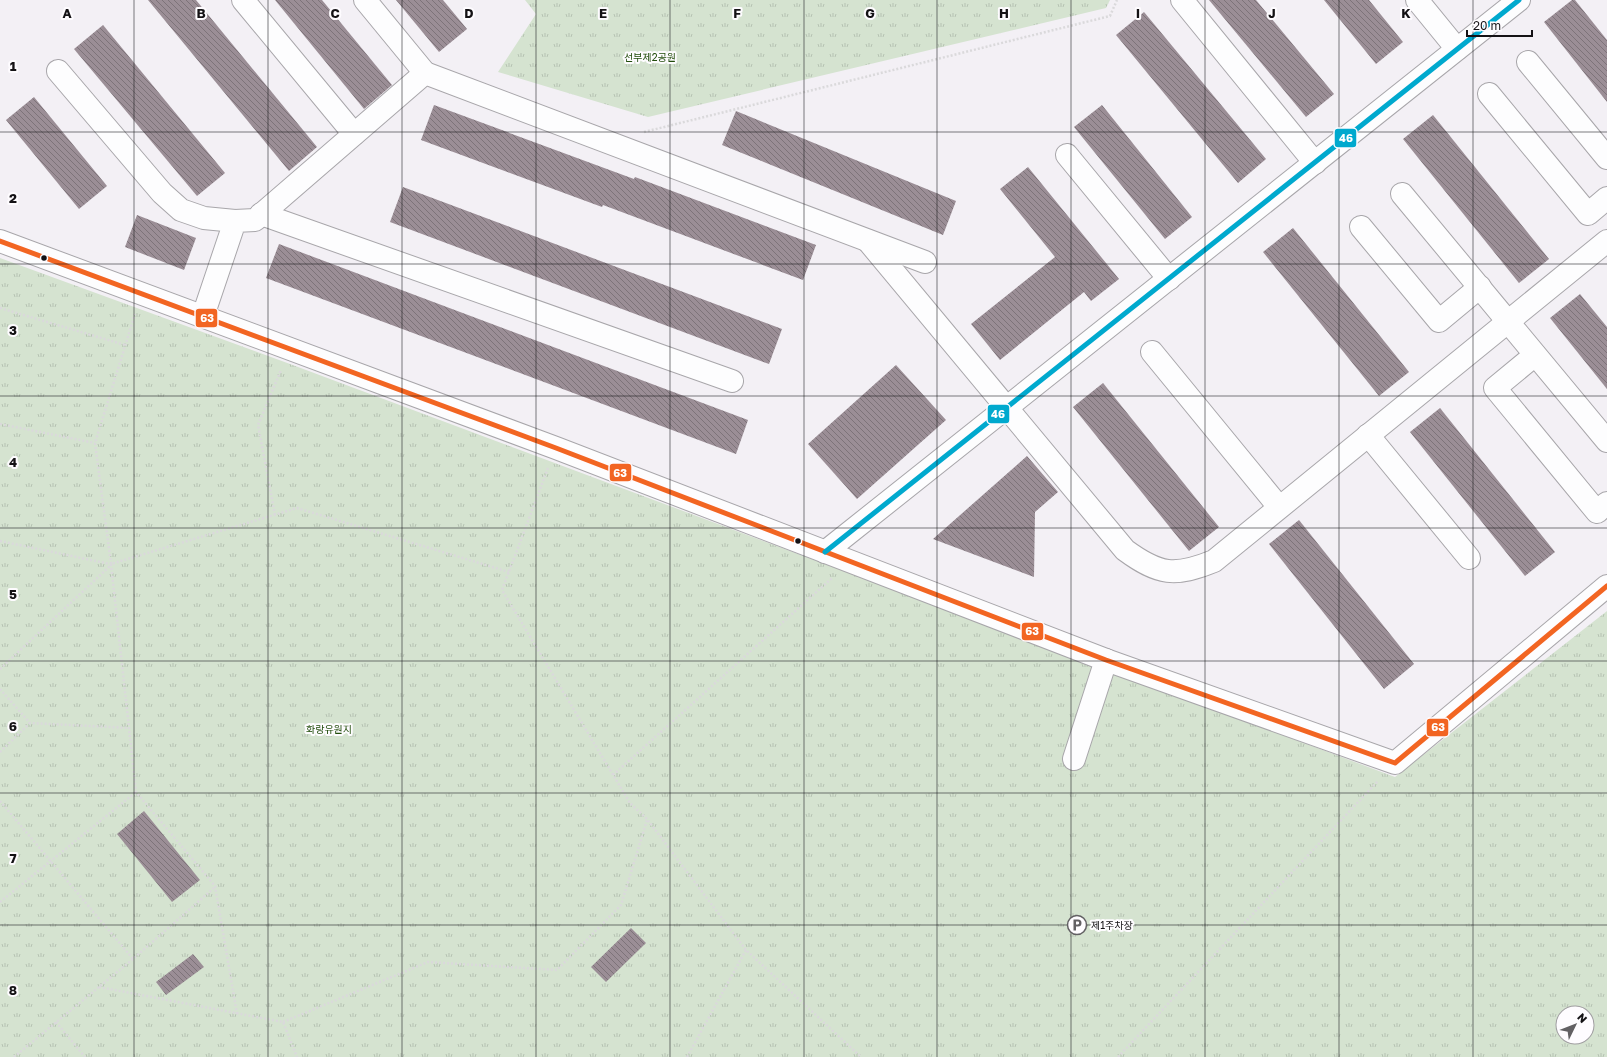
<svg xmlns="http://www.w3.org/2000/svg" width="1607" height="1057" viewBox="0 0 1607 1057" font-family="'Golos Text','Noto Sans KR',sans-serif">
  <style>
    .park { fill: url(#park-tufts); fill-rule: evenodd }
    .building { fill: url(#building-back-hatch) }
    .lines { fill: none; stroke-linecap: round; stroke-linejoin: round }
    .minor-casing { stroke: #a8a6aa; stroke-width: 24 }
    .path { stroke: #dad9db; stroke-width: 2.5; stroke-dasharray: 2 2; stroke-linecap: butt }
    .minor { stroke: #fdfdfe; stroke-width: 22 }
    .bus-1-casing { stroke: #fefcff; stroke-width: 8 }
    .bus-2-casing { stroke: #fefcff; stroke-width: 8 }
    .bus-1 { stroke: #f26522; stroke-width: 5 }
    .bus-2 { stroke: #00a9ce; stroke-width: 5 }
    .grid { fill: none; stroke: #141215; stroke-width: 1; stroke-opacity: 0.55 }
    .bus-dot { fill: #141215; stroke: #fefcff; stroke-width: 1.5 }
    .labels { text-anchor: middle; stroke-width: 4; stroke-linejoin: round; paint-order: stroke }
    .park-label { font-size: 10px; fill: #214c0b; stroke: #fefcff }
    .poi-label { font-size: 10px; fill: #141215; stroke: #fefcff; text-anchor: start }
    .grid-label { font-size: 13px; text-anchor: middle; font-weight: bold; fill: #141215; stroke: #fefcff; stroke-width: 4; stroke-linejoin: round; paint-order: stroke }
    .line-badge { stroke: #fefcff; stroke-width: 1.5 }
    .badge-label { font-size: 11px; text-anchor: middle; font-weight: bold; fill: #fff }
  </style>
  <defs>
    <pattern id="park-tufts" width="24" height="20" patternUnits="userSpaceOnUse"><rect width="24" height="20" fill="#d5e3d0"/><path d="M3 7l-1-3M5 7V3M7 7l1-3M15 17l-1-3M17 17v-4M19 17l1-3" fill="none" stroke="#b6c2b2"/></pattern>
    <pattern id="building-back-hatch" width="6" height="6" patternUnits="userSpaceOnUse"><rect width="6" height="6" fill="#9b8e96"/><path d="M-1 5l2 2M0 0l6 6M5-1l2 2" fill="none" stroke="#7d7379"/></pattern>
  </defs>
  <rect width="100%" height="100%" fill="#f3f0f5"/>
  <g class="park">
    <polygon points="525,0 1110,0 1106,8 648,117 498,72 536,14"/>
    <path d="M0,258L290,364L1395,777L1607,611V1057H0ZM1563,1013H1587V1037H1563Z"/>
  </g>
  <g class="building">
    <polygon points="148,0 196,0 317,147 289,171"/>
    <polygon points="275,0 322,0 392,85 364,109"/>
    <polygon points="396,0 443,0 467,29 439,52"/>
    <polygon points="1209,0 1256,0 1334,94 1306,117"/>
    <polygon points="1324,0 1369,0 1403,42 1376,64"/>
    <polygon points="1572,0 1575,0 1607,40 1607,102 1544,22"/>
    <polygon points="1144,12 1266,159 1238,183 1116,35"/>
    <polygon points="103,25 225,173 197,196 74,49"/>
    <polygon points="34,97 107,186 79,209 6,120"/>
    <polygon points="434,105 634,179 635,177 816,245 803,280 603,205 602,207 421,140"/>
    <polygon points="1102,105 1192,217 1165,239 1074,127"/>
    <polygon points="736,111 956,201 943,235 722,145"/>
    <polygon points="1433,115 1549,259 1519,283 1403,139"/>
    <polygon points="1028,167 1119,279 1091,301 1084,292 1000,360 971,324 1055,257 1000,189"/>
    <polygon points="403,187 782,329 769,364 390,222"/>
    <polygon points="137,215 196,238 184,270 125,247"/>
    <polygon points="1293,228 1409,372 1379,396 1263,252"/>
    <polygon points="279,244 748,420 736,454 266,278"/>
    <polygon points="1580,294 1607,327 1607,389 1550,318"/>
    <polygon points="896,365 946,420 857,499 808,444"/>
    <polygon points="1103,383 1219,527 1189,551 1073,407"/>
    <polygon points="1440,408 1555,552 1525,576 1410,432"/>
    <polygon points="1027,456 1058,492 1035,512 1034,577 933,539"/>
    <polygon points="1299,520 1414,664 1384,689 1269,544"/>
    <polygon points="144,811 200,880 172,902 117,834"/>
    <polygon points="631,928 646,943 606,982 591,967"/>
    <polygon points="193,954 204,967 166,995 156,982"/>
  </g>
  <g class="lines">
    <g class="minor-casing">
      <g id="minor">
        <polyline points="243,0 354,134"/>
        <polyline points="365,0 425,73"/>
        <polyline points="1182,0 1315,163"/>
        <polyline points="1417,0 1457,49"/>
        <polyline points="1528,62 1607,158"/>
        <polyline points="58,71 162,193 181,210 204,218 235,221"/>
        <polyline points="1489,94 1588,214 1607,198"/>
        <polyline points="1067,155 1169,279"/>
        <polyline points="1402,194 1607,441"/>
        <polyline points="261,214 732,381"/>
        <polyline points="1361,227 1439,321 1480,287"/>
        <polyline points="0,241 556,448 1106,660 1395,763 1607,586"/>
        <path d="M868,241L1125,550C1159,575 1175,577 1214,561L1607,241"/>
        <polyline points="203,316 235,221 255,220 425,73 925,262"/>
        <polyline points="1152,352 1279,507"/>
        <polyline points="1535,355 1495,388 1597,512 1607,503"/>
        <polyline points="1368,435 1469,558"/>
        <polyline points="825,552 1519,0"/>
        <polyline points="1074,759 1106,660"/>
      </g>
    </g>
    <g class="path">
      <polyline points="644,132 1110,16 1117,0"/>
      <polyline points="0,308 125,345"/>
      <polyline points="0,424 95,443"/>
      <polyline points="548,468 502,590 630,803 647,819 746,950 861,1057"/>
      <polyline points="275,515 258,425 281,370"/>
      <polyline points="0,541 110,564"/>
      <polyline points="111,564 95,443 135,314"/>
      <polyline points="0,669 111,565"/>
      <polyline points="0,689 30,723 129,728"/>
      <polyline points="0,752 30,723"/>
      <polyline points="613,775 832,578"/>
      <polyline points="0,801 133,959"/>
      <polyline points="0,902 136,792"/>
      <polyline points="99,987 283,1022 297,1057"/>
      <polyline points="237,1014 215,886 136,792 111,564 297,508 509,572"/>
      <polyline points="56,1022 85,1057"/>
      <polyline points="283,1022 428,962 557,970 621,905 647,820"/>
      <polyline points="14,1057 133,959 215,887"/>
      <polyline points="687,1057 746,950"/>
      <polyline points="1118,1057 1378,781"/>
    </g>
    <use href="#minor" class="minor"/>
    <g class="bus-1-casing">
      <polyline id="bus-1" points="0,241 556,448 1106,660 1395,763 1607,586"/>
    </g>
    <g class="bus-2-casing">
      <polyline id="bus-2" points="825,552 1519,0"/>
    </g>
    <use href="#bus-1" class="bus-1"/>
    <use href="#bus-2" class="bus-2"/>
  </g>
  <path class="grid" d="M134,0V1057M268,0V1057M402,0V1057M536,0V1057M670,0V1057M804,0V1057M937,0V1057M1071,0V1057M1205,0V1057M1339,0V1057M1473,0V1057M0,132H1607M0,264H1607M0,396H1607M0,528H1607M0,661H1607M0,793H1607M0,925H1607"/>
  <defs>
    <g id="parking-ring" transform="scale(1)"><circle r="9.5" fill="#fefcff" stroke="#626063" stroke-width="1.5"/><path d="M-3.5-5.5H1a3.5 3.5 0 0 1 0 7H-1V5.5H-3.5ZM-1-3.4V-.6H.8a1.4 1.4 0 0 0 0-2.8Z" fill="#626063"/></g>
  </defs>
  <g fill-rule="evenodd">
    <use href="#parking-ring" x="1077" y="925"/>
  </g>
  <g class="bus-dot">
    <circle cx="44" cy="258" r="3.5"/>
    <circle cx="798" cy="541" r="3.5"/>
  </g>
  <g class="labels">
    <g class="park-label">
      <text x="650" y="61">선부제2공원</text>
      <text x="329" y="733">화랑유원지</text>
    </g>
    <g class="poi-label">
      <text x="1091" y="929">제1주차장</text>
    </g>
  </g>
  <g class="grid-label">
    <text x="67" y="18">A</text>
    <text x="201" y="18">B</text>
    <text x="335" y="18">C</text>
    <text x="469" y="18">D</text>
    <text x="603" y="18">E</text>
    <text x="737" y="18">F</text>
    <text x="870" y="18">G</text>
    <text x="1004" y="18">H</text>
    <text x="1138" y="18">I</text>
    <text x="1272" y="18">J</text>
    <text x="1406" y="18">K</text>
    <text x="13" y="71">1</text>
    <text x="13" y="203">2</text>
    <text x="13" y="335">3</text>
    <text x="13" y="467">4</text>
    <text x="13" y="599">5</text>
    <text x="13" y="731">6</text>
    <text x="13" y="863">7</text>
    <text x="13" y="995">8</text>
  </g>
  <g class="line-badge">
    <rect x="1334" y="128" width="23" height="20" rx="4" fill="#00a9ce"/>
    <rect x="195" y="308" width="23" height="20" rx="4" fill="#f26522"/>
    <rect x="987" y="404" width="23" height="20" rx="4" fill="#00a9ce"/>
    <rect x="609" y="463" width="23" height="19" rx="4" fill="#f26522"/>
    <rect x="1021" y="622" width="23" height="19" rx="4" fill="#f26522"/>
    <rect x="1426" y="718" width="23" height="19" rx="4" fill="#f26522"/>
  </g>
  <g class="badge-label">
    <text x="1346" y="142">46</text>
    <text x="207" y="322">63</text>
    <text x="998" y="418">46</text>
    <text x="620" y="477">63</text>
    <text x="1032" y="635">63</text>
    <text x="1438" y="731">63</text>
  </g>
  <g transform="translate(1575 1025) rotate(47)"><circle r="19" fill="#fefcff" stroke="#a09ea1"/>
  <path d="M0-3L7 15L0 10L-7 15Z" fill="#626063"/>
  <text y="-6" font-size="11" font-weight="bold" text-anchor="middle" fill="#141215">N</text>
  </g>
  <path d="M1467 30v6h65v-6" fill="none" stroke="#141215" stroke-width="2"/>
  <text x="1473" y="30" font-size="12" fill="#141215" stroke="#fefcff" stroke-width="3" paint-order="stroke">20 m</text>
</svg>
